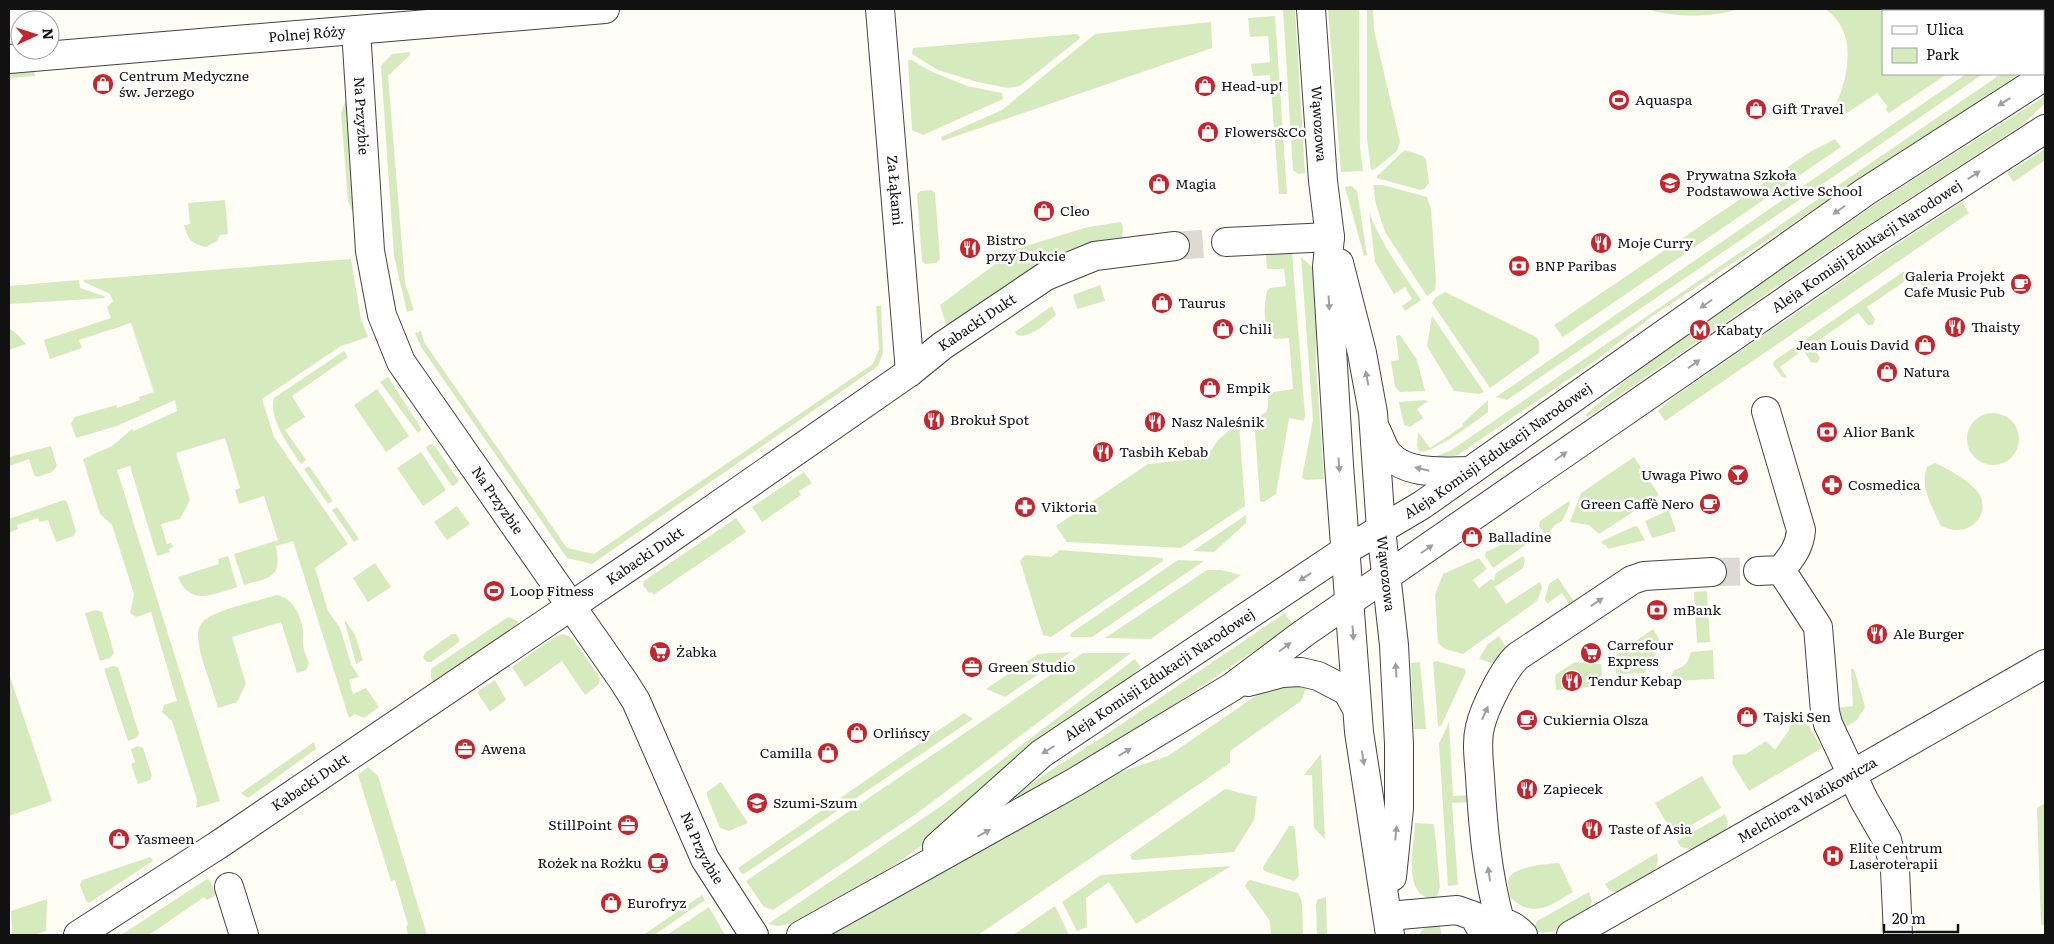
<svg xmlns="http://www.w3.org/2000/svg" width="2054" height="944" viewBox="0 0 2054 944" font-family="Literata,serif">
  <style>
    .green { fill: #d5ebbd }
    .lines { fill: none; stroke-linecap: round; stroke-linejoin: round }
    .minor-tunnel { stroke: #dbdad3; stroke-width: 28; stroke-dasharray: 28 14; stroke-linecap: butt }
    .minor-casing { stroke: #444; stroke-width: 30 }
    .minor { stroke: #fff; stroke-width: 28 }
    .oneway { fill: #a0a0a0 }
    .labels { text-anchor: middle; stroke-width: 5; stroke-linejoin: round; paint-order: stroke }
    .street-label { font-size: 14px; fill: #111; stroke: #fff }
    .poi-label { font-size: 14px; fill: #111; stroke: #fff; text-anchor: start }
  </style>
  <rect width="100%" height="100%" fill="#fffdf5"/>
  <g class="green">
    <polygon points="1283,9 1295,9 1305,173 1298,174 1293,170"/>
    <polygon points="1328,9 1359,9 1360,147 1363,171 1341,172"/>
    <polygon points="1367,9 1373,9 1374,30 1400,142 1397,151 1375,169 1371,170 1367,139"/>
    <path d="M1646,9H1740C1709,18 1677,18 1646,9Z"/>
    <path d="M1825,9H1982V11H1883V74H1947L1889,113L1885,109L1888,107L1877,93L1844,115L1836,105C1849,74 1858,31 1825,9Z"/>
    <polygon points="1991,9 2043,9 2039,11 1990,11"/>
    <polygon points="1275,16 1287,194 1279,194 1270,75 1253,76 1251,64 1270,62 1268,36 1250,37 1248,18"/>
    <polygon points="1211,22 1212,48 942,141 941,137 1002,110 1095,34"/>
    <polygon points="1077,34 1080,37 1078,40 1020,86 1008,88 977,82 938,70 912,54 913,48"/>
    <polygon points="410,52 410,55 388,76 405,283 414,310 407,312 394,256 381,66 392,54"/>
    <polygon points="908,60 912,60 928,70 967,86 1002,93 1003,99 923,135 912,130"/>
    <polygon points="34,69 35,76 9,78 9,71"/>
    <polygon points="1966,74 1983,74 1507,400 1496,397"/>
    <polygon points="2001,74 2019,74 1651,317 1598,359 1458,455 1443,458 1431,458 1450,451"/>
    <polygon points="348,94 358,223 348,201 341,113"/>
    <polygon points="2045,96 2045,103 2022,125 1836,246 1588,417 1585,415 1655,356 1714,314 1889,195"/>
    <polygon points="1835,139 1841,147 1563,337 1554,325 1810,152"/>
    <polygon points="2045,149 2045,160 2014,182 2007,173"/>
    <polygon points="1405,150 1423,156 1426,159 1429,183 1424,189 1420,190 1377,178 1377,176"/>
    <polygon points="1373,185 1383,185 1427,197 1431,209 1436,281 1435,290 1427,296 1385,232 1376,204"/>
    <polygon points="1352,186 1357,191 1367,255 1364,256 1345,187"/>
    <polygon points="931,190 935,193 940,259 936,263 925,264 922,261 917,194 921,191"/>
    <path d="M225,200L228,234L220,235L217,241L206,247C192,245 187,238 184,225L190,224L188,203Z"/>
    <polygon points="1962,202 1969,213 1665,421 1658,411 1675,396 1878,257"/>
    <path d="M1369,212C1381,244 1402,272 1421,300L1405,311L1402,306L1412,299L1405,287L1394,294L1375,262Z"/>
    <path d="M1121,222L1123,227L1122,239C1091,243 1060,250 1034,267C1005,285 978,308 951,329L947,328L940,305L1016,249L1088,227Z"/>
    <path d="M1271,253H1292L1305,416L1304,421L1289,418L1276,494L1264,502L1260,501L1254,417C1273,413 1266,407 1269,393L1293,389L1289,338L1275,339C1262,329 1264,305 1267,291L1270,288L1286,286L1284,269H1267L1266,255Z"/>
    <polygon points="1301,257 1311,266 1314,272 1317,307 1316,365 1324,479 1305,480 1302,477 1313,420"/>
    <path d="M351,259L361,319L368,337L341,346L262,399L274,437L348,544L315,568L328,611L340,628L351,664L359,677L349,680L353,694L366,688L379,707L364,718L355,714L349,718L293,541L276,546C282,578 271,577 244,585L234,554L278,540L264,496L239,504L235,490L240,488L225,438L176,453L190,500L180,519L161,524L167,544L171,543L173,547L169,549L170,552L157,556L130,466L117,470L220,801L196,808L197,800L194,790L172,721L162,712L164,705L177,701L151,612L136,617L130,613L134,594L112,525L100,514L83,459L112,446L132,429L134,431L177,411L175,400L117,426L76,438L71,423L75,417L116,405L117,408L140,400L139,397L154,392L131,323L79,340L82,348L50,359L44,340L111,318L107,307L113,301L110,294L84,282L83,280Z"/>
    <polygon points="1903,272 1933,273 1937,279 1924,288 1914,275 1867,307 1875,319 1873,325 1868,325 1858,313 1812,345 1820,358 1817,363 1811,362 1803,350 1780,367 1787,378 1782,377 1773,365 1774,361"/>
    <polygon points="79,280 80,288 104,296 105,298 9,304 9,286"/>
    <polygon points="1100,285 1105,301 1077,309 1073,295"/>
    <polygon points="1445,292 1536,337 1539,341 1539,353 1490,388 1432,303 1436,297"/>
    <polygon points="876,306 881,306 883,353 878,366 592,564 567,558 421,347 415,333 421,331 424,342 567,548 594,554 873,364 879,349"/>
    <path d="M1052,306L1056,315C1046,323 1031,339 1017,335L1015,332Z"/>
    <polygon points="1432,316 1484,392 1479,394 1454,391 1427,346"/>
    <polygon points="9,328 18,335 26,344 9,350"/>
    <polygon points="1400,335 1417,360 1425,391 1400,392 1395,387 1391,361 1399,360 1396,336"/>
    <path d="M344,351L348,357L292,396L305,417L285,430L306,460L301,464C290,448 268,418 274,398Z"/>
    <polygon points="388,377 421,428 421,430 418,433 380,382"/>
    <polygon points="377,389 409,436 386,452 354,405"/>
    <polygon points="1425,400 1428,401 1417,409 1423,418 1410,427 1404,425 1399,402"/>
    <path d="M1488,400V412C1475,422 1435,452 1420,452L1417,446L1418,432L1430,448L1463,426L1462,424Z"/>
    <circle cx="1993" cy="439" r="26"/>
    <polygon points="1239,424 1245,506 1181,548 1067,542 1056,526 1148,464 1206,458 1219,439 1236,425"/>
    <polygon points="430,444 434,445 459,481 454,486 452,486 427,450 426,447"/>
    <polygon points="51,446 57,466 52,472 37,477 34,475 29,459 9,466 9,457"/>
    <polygon points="421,452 446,490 423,506 397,468"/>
    <polygon points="1634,457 1659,495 1599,534 1589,525 1570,522 1581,493"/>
    <path d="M1935,463C1947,468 1969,481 1977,491C1992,510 1975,533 1952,530C1948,529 1944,527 1941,526C1933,508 1919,487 1927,467Z"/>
    <polygon points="309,466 333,501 328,504 304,469"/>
    <polygon points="804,472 812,483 799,491 801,495 762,522 752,507"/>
    <polygon points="64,500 67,502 76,531 74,536 56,542 48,520 40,522 38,518 17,525 18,529 9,533 9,519"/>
    <polygon points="1569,501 1570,504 1562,521 1555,525 1549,532 1551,536 1547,537 1539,526 1540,521"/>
    <polygon points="457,506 470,524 447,540 434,522"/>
    <polygon points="337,507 359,539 354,542 332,510"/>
    <polygon points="1668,508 1676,531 1652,538 1645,521 1665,512"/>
    <polygon points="1246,515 1246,523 1214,552 1193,551"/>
    <polygon points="736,518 746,532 653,595 652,592 649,593 643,585 644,581"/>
    <polygon points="1635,526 1637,526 1645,540 1608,549 1606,545 1602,544 1602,541"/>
    <polygon points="1522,535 1527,536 1528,538 1527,544 1493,568 1485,556 1486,552"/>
    <polygon points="1060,550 1163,558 1163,561 1051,637 1043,635 1020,561 1025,555 1051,557"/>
    <path d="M228,556L237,587C214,594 190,607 178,577L219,564L218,559Z"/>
    <polygon points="1523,556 1525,560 1523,568 1495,587 1506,604 1540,582 1542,588 1537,601 1463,654 1445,649 1438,643 1435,595 1443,574 1479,558 1487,569 1473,580 1479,588 1491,579 1494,581 1496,573"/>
    <polygon points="1178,560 1204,561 1092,637 1070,637 1071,633"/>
    <polygon points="375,563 391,587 368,602 353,578"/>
    <polygon points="1207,570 1221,570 1241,575 1151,639 1105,638"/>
    <polygon points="1558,578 1577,606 1572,609 1562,593 1547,604 1545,599 1549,584"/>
    <polygon points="1707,591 1710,642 1697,643 1694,592"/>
    <path d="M276,595C293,597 301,616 303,631C304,635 302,640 303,643C303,650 307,657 309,663L306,670L297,673L281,622L232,637L246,684L237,702L218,708C213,688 198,654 198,636C197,630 201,623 206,619C220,609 258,601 276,595Z"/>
    <polygon points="96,610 102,612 114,653 110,658 100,661 85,613"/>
    <polygon points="1285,613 1293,625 1166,710 1019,799 1015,799 1014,795 1016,793 1107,734"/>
    <polygon points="508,617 516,620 519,624 434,684 431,678 431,669"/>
    <polygon points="344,619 355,635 363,660 356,664"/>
    <polygon points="1653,629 1659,639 1655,657 1644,673 1616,674 1615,656"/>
    <polygon points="452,634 456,634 459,639 459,642 431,662 427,662 423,658 425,653"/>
    <polygon points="564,634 573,639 600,678 599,684 585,695 562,661 525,687 512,667 556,636"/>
    <polygon points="1499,636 1509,652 1498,665 1479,659 1487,645"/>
    <path d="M1713,650L1714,679L1672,681L1671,676L1674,670C1685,667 1688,663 1691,652Z"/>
    <polygon points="1071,652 1005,697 986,689 1038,654"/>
    <polygon points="1083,653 1131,653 916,814 773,910 764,907 746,881"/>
    <polygon points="1135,659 1141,667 1110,698 992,787 924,844 890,868 789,924 778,926 768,924 944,804"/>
    <polygon points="1437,661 1465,669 1466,672 1441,726 1438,726 1433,662"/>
    <polygon points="1420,662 1426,729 1414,729 1411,663"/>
    <polygon points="1575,662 1601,664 1603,686 1556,690 1555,675"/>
    <polygon points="113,666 118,667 139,734 136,738 128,741 104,669"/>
    <polygon points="1851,669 1854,669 1865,707 1857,720 1844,728 1834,708 1853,706"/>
    <polygon points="9,674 52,801 9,816"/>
    <polygon points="495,680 506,700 490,712 477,692"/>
    <polygon points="1308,684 1301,701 1230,751 1230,763 978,935 830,935 1098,783 1123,771 1168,756 1260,693 1276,685"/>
    <polygon points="964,713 973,719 744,874 742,874 738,868"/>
    <polygon points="1793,715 1802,715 1822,748 1749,791 1732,763 1733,755 1746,754 1766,741 1775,750 1789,730"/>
    <polygon points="1449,722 1453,796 1472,795 1472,802 1452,803 1458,885 1448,886 1439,744"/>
    <polygon points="314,742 316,749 248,798 241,793"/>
    <polygon points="138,746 143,748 152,776 150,780 138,784 131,764 135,762 131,749"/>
    <polygon points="1321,754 1325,839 1314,828 1312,775 1304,775"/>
    <polygon points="368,767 378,776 427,935 408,935 406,926 408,925 395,880 391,881 358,775"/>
    <polygon points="1702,776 1721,808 1674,835 1655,803"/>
    <polygon points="721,782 748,823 729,831 720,828 707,796 707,792"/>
    <polygon points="1225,789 1257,797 1254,820 1234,852 1133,860 1131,858 1130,855"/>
    <polygon points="2045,803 2045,925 2041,925 2037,808"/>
    <polygon points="1725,814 1728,822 1725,833 1694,850 1681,847 1677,841"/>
    <path d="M1415,823L1434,824L1440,887L1436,899C1401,899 1414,846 1415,823Z"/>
    <polygon points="1289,826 1293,826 1295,830 1299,876 1294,881 1264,871 1263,867"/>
    <path d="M1657,853L1658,860L1655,871L1622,892C1614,893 1608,891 1605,884Z"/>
    <polygon points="150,857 153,861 89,903 86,901 80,885 82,880"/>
    <path d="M1559,863L1573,892C1551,905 1533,920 1510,897C1510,893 1508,886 1508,881C1510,866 1547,864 1559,863Z"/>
    <polygon points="1231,866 1136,924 1109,882 1086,898 1087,927 1077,931 1062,902 1101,875"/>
    <polygon points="207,879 210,881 216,895 207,900 204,897 149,935 121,935"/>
    <polygon points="1250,880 1298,893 1302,902 1303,935 1271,935 1270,921 1245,886 1248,881"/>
    <path d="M1589,892L1592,902L1587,914C1570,924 1554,937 1533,931L1537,921Z"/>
    <polygon points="702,895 705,900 654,935 643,935"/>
    <polygon points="1326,897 1327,935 1317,935 1316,904 1317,900"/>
    <polygon points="47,899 46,931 35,935 12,935 11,911"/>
    <polygon points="1055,906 1069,935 1013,935"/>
    <polygon points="709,907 725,935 667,935"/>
    <polygon points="1439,922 1442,935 1419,935 1423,929"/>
  </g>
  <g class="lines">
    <g class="minor-tunnel">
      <polyline points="1175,246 1226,242"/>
      <polyline points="1712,572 1758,571"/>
    </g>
    <g class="minor-casing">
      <g id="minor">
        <path id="s1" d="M880,9L910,372"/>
        <path id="s2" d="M1311,9L1323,181L1330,237L1327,267L1339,465L1359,732L1390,935"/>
        <path id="s3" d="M356,30L370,251L382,315L401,362L624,682L636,701L705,859L754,935"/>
        <path id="s4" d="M9,59L605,9"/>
        <polyline points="1226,242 1330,237"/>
        <path id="s5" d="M1339,263L1362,353L1373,413L1381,529L1394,645L1399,744V808L1392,877"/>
        <path d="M1376,430C1380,437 1383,448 1388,454C1408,476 1444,471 1470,471"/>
        <polyline points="1781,570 1818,627 1825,712 1828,724 1864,800 1887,840 1895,870 1898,935"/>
        <path d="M1758,571L1781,570C1792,557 1800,546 1801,530L1766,411"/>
        <polyline points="1248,682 1282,673 1301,672 1318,676 1347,691 1357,709"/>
        <path id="s6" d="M937,847L1041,754L1346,550L1422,505L1865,192L2045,76"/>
        <polyline points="229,887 244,935"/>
        <polyline points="1388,916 1457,910 1474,916 1480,927"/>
        <path d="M1500,921C1487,873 1483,826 1480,777C1479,760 1476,743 1480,727C1484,709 1504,668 1518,656L1632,580L1644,576L1712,572"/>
        <path d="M1482,926C1498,918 1512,923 1523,935"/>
        <path id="s7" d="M78,935L218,845L648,554L910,372L942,346L1046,276L1095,256L1175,246"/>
        <path id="s8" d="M801,935L1075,782L1232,687L1304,633L1869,243L2045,129"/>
        <path id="s9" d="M1571,935L2045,664"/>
      </g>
    </g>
    <use href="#minor" class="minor"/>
  </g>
  <defs><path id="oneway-solid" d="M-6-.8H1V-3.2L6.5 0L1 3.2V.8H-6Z" transform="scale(1.25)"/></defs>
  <g class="oneway">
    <use href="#oneway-solid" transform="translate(2004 102) rotate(147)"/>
    <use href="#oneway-solid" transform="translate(1974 175) rotate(-33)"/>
    <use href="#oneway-solid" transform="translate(1839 210) rotate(145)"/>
    <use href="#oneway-solid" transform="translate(1329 303) rotate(87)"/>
    <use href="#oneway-solid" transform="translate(1706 304) rotate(145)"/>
    <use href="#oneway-solid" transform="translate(1694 364) rotate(-35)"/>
    <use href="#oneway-solid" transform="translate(1367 378) rotate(-101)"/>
    <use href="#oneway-solid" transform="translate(1561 456) rotate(-35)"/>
    <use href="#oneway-solid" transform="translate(1339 465) rotate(86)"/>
    <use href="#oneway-solid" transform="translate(1422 469) rotate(-167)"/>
    <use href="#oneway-solid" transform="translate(1427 549) rotate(-35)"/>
    <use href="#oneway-solid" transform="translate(1305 577) rotate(146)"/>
    <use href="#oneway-solid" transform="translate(1597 602) rotate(-34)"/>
    <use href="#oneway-solid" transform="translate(1353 633) rotate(86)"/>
    <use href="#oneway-solid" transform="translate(1285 647) rotate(-37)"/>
    <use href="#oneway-solid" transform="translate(1396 670) rotate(-93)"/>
    <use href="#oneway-solid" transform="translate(1485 713) rotate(-66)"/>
    <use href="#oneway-solid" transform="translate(1048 750) rotate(148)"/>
    <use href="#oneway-solid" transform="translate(1125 752) rotate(-31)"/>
    <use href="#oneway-solid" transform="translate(1363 758) rotate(81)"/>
    <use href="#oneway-solid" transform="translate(984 833) rotate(-29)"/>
    <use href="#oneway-solid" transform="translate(1396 833) rotate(-84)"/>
    <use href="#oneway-solid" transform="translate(1489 874) rotate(-99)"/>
  </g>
  <defs>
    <g id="shop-disc" transform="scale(1.125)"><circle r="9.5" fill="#c4262e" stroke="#fff"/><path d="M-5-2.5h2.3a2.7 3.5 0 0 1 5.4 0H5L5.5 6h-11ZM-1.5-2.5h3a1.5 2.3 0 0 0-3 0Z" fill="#fff"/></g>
    <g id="stadium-disc" transform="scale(1.125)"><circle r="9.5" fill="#c4262e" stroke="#fff"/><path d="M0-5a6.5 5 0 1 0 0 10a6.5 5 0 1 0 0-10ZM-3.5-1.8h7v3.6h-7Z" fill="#fff"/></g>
    <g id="school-disc" transform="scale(1.125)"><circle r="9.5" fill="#c4262e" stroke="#fff"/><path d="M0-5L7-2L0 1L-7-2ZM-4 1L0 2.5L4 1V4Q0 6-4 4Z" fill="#fff"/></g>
    <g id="restaurant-disc" transform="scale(1.125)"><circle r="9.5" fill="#c4262e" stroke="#fff"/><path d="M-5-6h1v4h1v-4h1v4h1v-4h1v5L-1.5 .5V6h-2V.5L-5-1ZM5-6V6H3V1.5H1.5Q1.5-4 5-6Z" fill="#fff"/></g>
    <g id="bank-disc" transform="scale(1.125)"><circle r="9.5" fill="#c4262e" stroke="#fff"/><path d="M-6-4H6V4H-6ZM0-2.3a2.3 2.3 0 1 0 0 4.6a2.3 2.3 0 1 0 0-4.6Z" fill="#fff"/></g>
    <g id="cafe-disc" transform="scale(1.125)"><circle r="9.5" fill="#c4262e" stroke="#fff"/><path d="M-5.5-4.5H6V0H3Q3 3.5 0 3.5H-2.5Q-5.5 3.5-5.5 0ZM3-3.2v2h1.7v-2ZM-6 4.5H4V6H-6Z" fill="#fff"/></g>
    <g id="metro-disc" transform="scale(1.125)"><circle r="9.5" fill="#c4262e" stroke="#fff"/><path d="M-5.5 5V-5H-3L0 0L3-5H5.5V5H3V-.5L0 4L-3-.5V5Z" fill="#fff"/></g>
    <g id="bar-disc" transform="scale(1.125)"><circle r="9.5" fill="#c4262e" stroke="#fff"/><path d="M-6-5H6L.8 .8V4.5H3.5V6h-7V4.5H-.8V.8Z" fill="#fff"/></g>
    <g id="pharmacy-disc" transform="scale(1.125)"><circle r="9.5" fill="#c4262e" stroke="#fff"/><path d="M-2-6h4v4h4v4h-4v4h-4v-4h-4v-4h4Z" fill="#fff"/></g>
    <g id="supermarket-disc" transform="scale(1.125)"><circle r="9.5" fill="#c4262e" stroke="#fff"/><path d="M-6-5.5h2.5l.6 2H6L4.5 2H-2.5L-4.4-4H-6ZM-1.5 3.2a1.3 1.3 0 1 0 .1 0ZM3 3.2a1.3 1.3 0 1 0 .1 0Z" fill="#fff"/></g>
    <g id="office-disc" transform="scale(1.125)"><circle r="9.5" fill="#c4262e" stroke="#fff"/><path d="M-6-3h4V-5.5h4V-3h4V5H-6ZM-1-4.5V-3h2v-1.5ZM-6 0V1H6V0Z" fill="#fff"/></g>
    <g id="hospital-disc" transform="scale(1.125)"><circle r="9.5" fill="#c4262e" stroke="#fff"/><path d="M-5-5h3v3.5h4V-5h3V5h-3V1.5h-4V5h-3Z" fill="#fff"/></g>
  </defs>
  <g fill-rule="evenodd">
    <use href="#shop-disc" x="103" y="84"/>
    <use href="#shop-disc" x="1205" y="86"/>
    <use href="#stadium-disc" x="1619" y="100"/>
    <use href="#shop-disc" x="1756" y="109"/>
    <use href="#shop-disc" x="1208" y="132"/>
    <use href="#school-disc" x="1670" y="183"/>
    <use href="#shop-disc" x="1159" y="184"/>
    <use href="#shop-disc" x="1044" y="211"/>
    <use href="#restaurant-disc" x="1601" y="243"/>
    <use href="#restaurant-disc" x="970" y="248"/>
    <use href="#bank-disc" x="1519" y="266"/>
    <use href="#cafe-disc" x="2021" y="284"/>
    <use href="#shop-disc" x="1162" y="303"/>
    <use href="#restaurant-disc" x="1955" y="327"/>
    <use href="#shop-disc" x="1223" y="329"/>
    <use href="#metro-disc" x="1700" y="330"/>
    <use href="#shop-disc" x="1925" y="345"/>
    <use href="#shop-disc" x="1887" y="372"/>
    <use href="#shop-disc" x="1210" y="388"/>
    <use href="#restaurant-disc" x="934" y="420"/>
    <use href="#restaurant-disc" x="1155" y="422"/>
    <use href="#bank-disc" x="1827" y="432"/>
    <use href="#restaurant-disc" x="1103" y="452"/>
    <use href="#bar-disc" x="1738" y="475"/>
    <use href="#pharmacy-disc" x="1832" y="485"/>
    <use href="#cafe-disc" x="1710" y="504"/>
    <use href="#pharmacy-disc" x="1025" y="507"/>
    <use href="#shop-disc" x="1472" y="537"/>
    <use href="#stadium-disc" x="494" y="591"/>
    <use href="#bank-disc" x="1657" y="610"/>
    <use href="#restaurant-disc" x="1877" y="634"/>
    <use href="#supermarket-disc" x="660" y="652"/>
    <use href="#supermarket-disc" x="1591" y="653"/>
    <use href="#office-disc" x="972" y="667"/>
    <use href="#restaurant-disc" x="1572" y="681"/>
    <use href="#shop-disc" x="1747" y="717"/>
    <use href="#cafe-disc" x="1527" y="720"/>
    <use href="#shop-disc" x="857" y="733"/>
    <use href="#office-disc" x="465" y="749"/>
    <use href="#shop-disc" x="828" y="753"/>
    <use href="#restaurant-disc" x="1527" y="789"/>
    <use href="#school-disc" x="757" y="803"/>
    <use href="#office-disc" x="628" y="825"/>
    <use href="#restaurant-disc" x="1592" y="829"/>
    <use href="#shop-disc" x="119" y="839"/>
    <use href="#hospital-disc" x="1833" y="856"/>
    <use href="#cafe-disc" x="658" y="863"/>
    <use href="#shop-disc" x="611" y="903"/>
  </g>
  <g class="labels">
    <g class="street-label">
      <text dy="5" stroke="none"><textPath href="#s4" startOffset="299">Polnej Róży</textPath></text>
      <text dy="5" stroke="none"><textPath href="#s3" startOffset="86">Na Przyzbie</textPath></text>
      <text dy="5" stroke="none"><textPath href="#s2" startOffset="115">Wąwozowa</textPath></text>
      <text dy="5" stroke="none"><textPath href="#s1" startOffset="182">Za Łąkami</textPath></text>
      <text dy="5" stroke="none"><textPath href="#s8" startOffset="1270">Aleja Komisji Edukacji Narodowej</textPath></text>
      <text dy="5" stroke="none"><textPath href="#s7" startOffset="1088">Kabacki Dukt</textPath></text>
      <text dy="5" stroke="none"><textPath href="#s6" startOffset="688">Aleja Komisji Edukacji Narodowej</textPath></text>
      <text dy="5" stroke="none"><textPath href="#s3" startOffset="506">Na Przyzbie</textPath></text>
      <text dy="5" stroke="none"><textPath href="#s7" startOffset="682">Kabacki Dukt</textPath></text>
      <text dy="5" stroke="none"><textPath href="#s5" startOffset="315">Wąwozowa</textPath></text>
      <text dy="5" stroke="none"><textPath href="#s6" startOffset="282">Aleja Komisji Edukacji Narodowej</textPath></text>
      <text dy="5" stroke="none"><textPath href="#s7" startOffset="278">Kabacki Dukt</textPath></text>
      <text dy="5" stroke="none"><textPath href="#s9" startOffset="272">Melchiora Wańkowicza</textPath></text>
      <text dy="5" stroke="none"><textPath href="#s3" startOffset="911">Na Przyzbie</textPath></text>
    </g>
    <g class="poi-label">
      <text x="119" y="81">Centrum Medyczne<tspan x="119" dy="16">św. Jerzego</tspan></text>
      <text x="1221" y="91">Head-up!</text>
      <text x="1635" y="105">Aquaspa</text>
      <text x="1772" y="114">Gift Travel</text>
      <text x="1224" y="137">Flowers&amp;Co</text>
      <text x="1686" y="180">Prywatna Szkoła<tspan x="1686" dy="16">Podstawowa Active School</tspan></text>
      <text x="1175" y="189">Magia</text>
      <text x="1060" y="216">Cleo</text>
      <text x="986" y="245">Bistro<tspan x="986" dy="16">przy Dukcie</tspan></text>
      <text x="1617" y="248">Moje Curry</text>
      <text x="1535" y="271">BNP Paribas</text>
      <text x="2005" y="281" text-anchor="end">Galeria Projekt<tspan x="2005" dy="16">Cafe Music Pub</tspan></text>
      <text x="1178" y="308">Taurus</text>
      <text x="1971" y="332">Thaisty</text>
      <text x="1239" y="334">Chili</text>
      <text x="1716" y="335">Kabaty</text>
      <text x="1909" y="350" text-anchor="end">Jean Louis David</text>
      <text x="1903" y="377">Natura</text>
      <text x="1226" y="393">Empik</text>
      <text x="950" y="425">Brokuł Spot</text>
      <text x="1171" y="427">Nasz Naleśnik</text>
      <text x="1843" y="437">Alior Bank</text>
      <text x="1119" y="457">Tasbih Kebab</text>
      <text x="1722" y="480" text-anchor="end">Uwaga Piwo</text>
      <text x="1848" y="490">Cosmedica</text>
      <text x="1694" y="509" text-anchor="end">Green Caffè Nero</text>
      <text x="1041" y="512">Viktoria</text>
      <text x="1488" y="542">Balladine</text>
      <text x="510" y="596">Loop Fitness</text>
      <text x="1673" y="615">mBank</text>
      <text x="1893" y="639">Ale Burger</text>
      <text x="1607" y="650">Carrefour<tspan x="1607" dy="16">Express</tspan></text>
      <text x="676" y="657">Żabka</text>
      <text x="988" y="672">Green Studio</text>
      <text x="1588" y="686">Tendur Kebap</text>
      <text x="1763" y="722">Tajski Sen</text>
      <text x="1543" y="725">Cukiernia Olsza</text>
      <text x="873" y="738">Orlińscy</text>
      <text x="481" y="754">Awena</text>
      <text x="812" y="758" text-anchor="end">Camilla</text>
      <text x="1543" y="794">Zapiecek</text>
      <text x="773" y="808">Szumi-Szum</text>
      <text x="612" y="830" text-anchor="end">StillPoint</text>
      <text x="1608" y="834">Taste of Asia</text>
      <text x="135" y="844">Yasmeen</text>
      <text x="1849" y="853">Elite Centrum<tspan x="1849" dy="16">Laseroterapii</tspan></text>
      <text x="642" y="868" text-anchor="end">Rożek na Rożku</text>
      <text x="627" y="908">Eurofryz</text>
    </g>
  </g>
  <rect width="2054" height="944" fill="none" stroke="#111111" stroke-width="20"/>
  <rect x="1882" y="10" width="162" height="65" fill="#ffffff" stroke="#a0a0a0"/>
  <rect x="1892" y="26" width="25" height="8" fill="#ffffff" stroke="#a0a0a0"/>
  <text x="1926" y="35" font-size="15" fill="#111111">Ulica</text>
  <rect x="1892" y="48" width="25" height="15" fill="#d5ebbd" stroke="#a0a0a0"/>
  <text x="1926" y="60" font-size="15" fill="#111111">Park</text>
  <g transform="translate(35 35) rotate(86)"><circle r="24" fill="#ffffff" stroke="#a0a0a0"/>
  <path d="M0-4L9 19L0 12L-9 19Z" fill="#c4262e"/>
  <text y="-8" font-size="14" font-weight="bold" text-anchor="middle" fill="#111111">N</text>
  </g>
  <path d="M1884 924v8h74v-8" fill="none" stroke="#111111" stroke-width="2.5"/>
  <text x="1892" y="924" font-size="15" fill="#111111" stroke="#ffffff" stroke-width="4" paint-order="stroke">20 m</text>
</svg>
